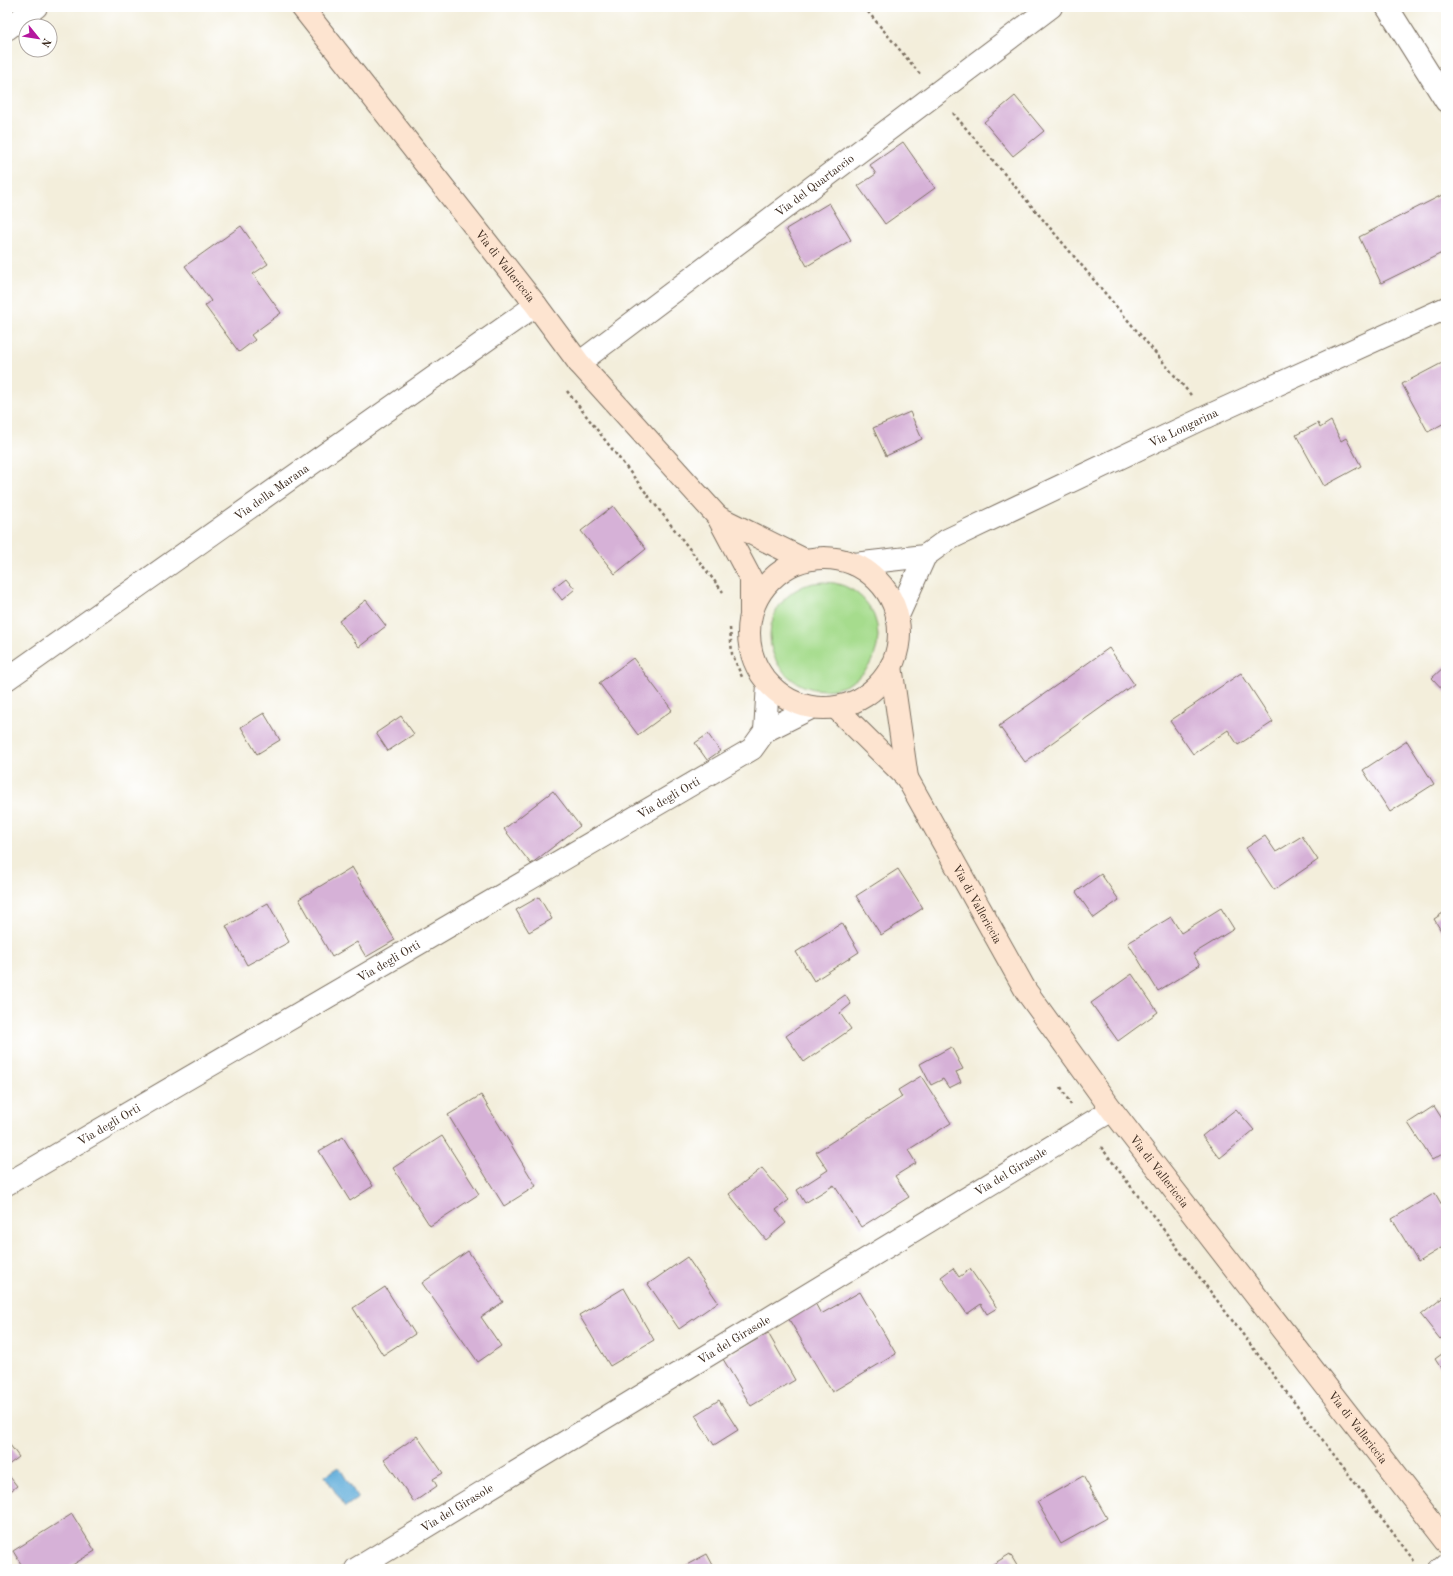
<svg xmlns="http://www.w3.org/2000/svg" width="1453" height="1576" viewBox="0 0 1453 1576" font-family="'Old Standard TT',serif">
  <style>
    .green { fill: #a6dc8d; stroke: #708356 }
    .water { fill: #61adda; stroke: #4e6c7c }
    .building { fill: #d6b1d7 }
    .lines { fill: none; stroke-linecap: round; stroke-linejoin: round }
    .lane-casing { stroke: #7b6f60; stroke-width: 20 }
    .street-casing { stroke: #7b6f60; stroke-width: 24 }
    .secondary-casing { stroke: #7b6f60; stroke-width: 24 }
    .path { stroke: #7b6f60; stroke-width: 2.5; stroke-dasharray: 3 3; stroke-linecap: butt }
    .lane { stroke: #fff; stroke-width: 18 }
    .street { stroke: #fff; stroke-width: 22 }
    .secondary { stroke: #fde4d0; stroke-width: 22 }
    .labels { text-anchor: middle; stroke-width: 3; stroke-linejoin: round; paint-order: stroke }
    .street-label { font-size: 12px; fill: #3b2a1e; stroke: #fff }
  </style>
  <rect width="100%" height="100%" fill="#fff"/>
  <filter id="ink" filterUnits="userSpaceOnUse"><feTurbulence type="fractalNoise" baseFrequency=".025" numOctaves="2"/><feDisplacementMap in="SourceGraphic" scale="8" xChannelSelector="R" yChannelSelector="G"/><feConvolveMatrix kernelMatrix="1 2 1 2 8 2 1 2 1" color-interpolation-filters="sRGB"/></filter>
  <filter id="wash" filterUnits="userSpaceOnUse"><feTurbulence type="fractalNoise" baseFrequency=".012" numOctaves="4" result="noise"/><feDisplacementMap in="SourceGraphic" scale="16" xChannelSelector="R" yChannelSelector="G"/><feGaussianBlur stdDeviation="0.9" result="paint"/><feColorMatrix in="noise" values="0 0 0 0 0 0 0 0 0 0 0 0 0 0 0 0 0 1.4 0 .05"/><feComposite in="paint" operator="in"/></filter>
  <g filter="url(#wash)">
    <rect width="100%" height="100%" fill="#f3eedb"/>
    <circle class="green" cx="824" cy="636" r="54"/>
    <polygon class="water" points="339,1467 358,1498 345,1507 325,1476"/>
    <g id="blocks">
      <g class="building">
        <polygon points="1015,96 1044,131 1013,156 984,122"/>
        <polygon points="903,142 935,188 885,224 858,186 876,174 870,165"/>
        <polygon points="1446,193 1446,251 1381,283 1359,237"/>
        <polygon points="829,203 851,240 807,266 786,229"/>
        <polygon points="241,226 268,264 253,274 281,313 251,335 255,340 239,352 205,306 211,301 185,266"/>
        <polygon points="1442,363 1446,370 1446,422 1428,432 1402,384"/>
        <polygon points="910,412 922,439 886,456 873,428"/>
        <polygon points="1331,421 1341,441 1346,438 1361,466 1324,486 1296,435 1318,423 1320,428"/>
        <polygon points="613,506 646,549 615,574 581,531"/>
        <polygon points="566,578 575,589 562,600 553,588"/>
        <polygon points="366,600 386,626 359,647 339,621"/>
        <polygon points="1109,648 1134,684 1025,762 999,726"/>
        <polygon points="633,658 672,710 638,735 599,683"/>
        <polygon points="1446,665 1446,693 1432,678"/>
        <polygon points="1241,673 1273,722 1238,745 1228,730 1193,754 1170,721"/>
        <polygon points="264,713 280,740 257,754 241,727"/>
        <polygon points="401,716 414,734 388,751 376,733"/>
        <polygon points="708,734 720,751 707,760 695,743"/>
        <polygon points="1407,741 1434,784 1390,812 1363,770"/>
        <polygon points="553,791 580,826 531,864 504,829"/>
        <polygon points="1265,836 1276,852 1302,836 1318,860 1274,890 1246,848"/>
        <polygon points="352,867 395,940 366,957 357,942 332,957 299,899"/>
        <polygon points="898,869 923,908 881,935 856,896"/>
        <polygon points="1101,874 1119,900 1094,918 1076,892"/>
        <polygon points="539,897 552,919 529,932 516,910"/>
        <polygon points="268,903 289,942 247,965 226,926"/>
        <polygon points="1221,908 1234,929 1193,954 1200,965 1158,991 1128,943 1171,917 1181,933"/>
        <polygon points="1446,911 1446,939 1434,919"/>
        <polygon points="842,923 859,952 814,981 796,952"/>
        <polygon points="1132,974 1158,1012 1118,1041 1091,1003"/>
        <polygon points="845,995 851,1004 840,1013 851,1029 804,1062 786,1036"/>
        <polygon points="951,1047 963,1069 956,1072 961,1082 949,1088 943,1079 931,1085 920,1064"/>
        <polygon points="921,1076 951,1123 908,1150 916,1163 895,1176 909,1197 861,1227 834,1185 805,1203 797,1190 828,1170 816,1152 902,1097 898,1090"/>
        <polygon points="481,1095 536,1186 504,1206 448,1115"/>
        <polygon points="1434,1106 1446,1125 1446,1152 1432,1160 1408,1123"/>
        <polygon points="1236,1109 1254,1130 1220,1158 1202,1136"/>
        <polygon points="442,1136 479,1194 430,1226 393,1168"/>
        <polygon points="343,1137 373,1186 350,1201 319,1151"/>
        <polygon points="762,1168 789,1200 776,1210 786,1223 766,1240 729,1194"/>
        <polygon points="1435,1193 1446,1212 1446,1245 1418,1262 1392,1219"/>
        <polygon points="468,1251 503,1302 481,1317 501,1346 478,1362 422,1283"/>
        <polygon points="687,1257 718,1302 679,1329 648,1284"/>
        <polygon points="953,1268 959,1277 970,1269 997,1308 987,1314 981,1304 967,1314 941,1277"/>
        <polygon points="385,1287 415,1334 383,1355 353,1308"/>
        <polygon points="624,1288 654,1340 610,1366 579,1315"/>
        <polygon points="860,1292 896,1354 832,1392 787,1316 814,1301 821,1314"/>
        <polygon points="1446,1295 1446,1334 1440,1339 1421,1315"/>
        <polygon points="768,1333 795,1380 751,1406 723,1359"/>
        <polygon points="1446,1351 1446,1376 1435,1359"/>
        <polygon points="719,1400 738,1430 714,1445 695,1415"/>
        <polygon points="417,1436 443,1473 433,1479 437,1486 414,1502 384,1459"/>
        <polygon points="7,1441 19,1457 7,1466"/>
        <polygon points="7,1473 17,1486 7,1494"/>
        <polygon points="1083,1476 1107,1518 1061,1544 1037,1502"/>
        <polygon points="72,1514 95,1551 66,1569 24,1569 13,1551"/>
        <polygon points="707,1554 715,1569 679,1569"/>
        <polygon points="1010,1554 1019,1569 985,1569"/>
      </g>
    </g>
  </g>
  <g filter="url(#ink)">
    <use href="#blocks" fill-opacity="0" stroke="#7b6f60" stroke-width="1"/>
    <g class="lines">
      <g class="lane-casing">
        <polyline id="lane" points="1439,1569 1446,1563"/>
      </g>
      <g class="street-casing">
        <g id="street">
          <polyline points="1387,7 1446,101"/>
          <polyline points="7,29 36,7"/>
          <path id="s1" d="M579,363L1051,7"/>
          <polyline points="854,564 925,556"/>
          <path id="s2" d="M897,618L925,556L947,540L1208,416L1446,308"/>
          <path id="s3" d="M7,679L536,305"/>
          <polyline points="765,731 768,684"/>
          <path id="s4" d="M7,1184L752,749L765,731L811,708"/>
          <path id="s5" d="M356,1569L1112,1110"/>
        </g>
      </g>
      <g class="secondary-casing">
        <g id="secondary">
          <path id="s6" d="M302,7L536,305L579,363L718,517L751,579V612"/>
          <polyline points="718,517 805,560"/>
          <circle cx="824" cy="633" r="75"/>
          <polyline points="891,666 907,778"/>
          <path id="s7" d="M836,708L907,778L1026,991L1112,1110L1446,1541"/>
        </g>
      </g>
      <g class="path">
        <polyline points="864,7 920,74"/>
        <polyline points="953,113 1191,395"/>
        <polyline points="567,391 723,592"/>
        <polyline points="730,628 732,654 742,677"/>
        <polyline points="1061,1087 1071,1105"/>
        <polyline points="1101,1147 1415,1562"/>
      </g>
      <use href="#lane" class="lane"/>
      <use href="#street" class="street"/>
      <use href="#secondary" class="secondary"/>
    </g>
  </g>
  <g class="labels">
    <g class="street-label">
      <text dy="4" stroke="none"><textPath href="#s1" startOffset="295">Via del Quartaccio</textPath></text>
      <text dy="4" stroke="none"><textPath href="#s6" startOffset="329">Via di Vallericcia</textPath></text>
      <text dy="4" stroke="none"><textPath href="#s2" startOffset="357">Via Longarina</textPath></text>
      <text dy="4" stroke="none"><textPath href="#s3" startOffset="324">Via della Marana</textPath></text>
      <text dy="4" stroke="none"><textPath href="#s4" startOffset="766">Via degli Orti</textPath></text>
      <text dy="4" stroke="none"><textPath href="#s7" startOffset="244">Via di Vallericcia</textPath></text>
      <text dy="4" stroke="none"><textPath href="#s4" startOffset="442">Via degli Orti</textPath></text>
      <text dy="4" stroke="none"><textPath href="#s4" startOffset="118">Via degli Orti</textPath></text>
      <text dy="4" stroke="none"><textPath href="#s7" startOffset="568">Via di Vallericcia</textPath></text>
      <text dy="4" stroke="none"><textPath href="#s5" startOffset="766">Via del Girasole</textPath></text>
      <text dy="4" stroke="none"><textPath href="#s5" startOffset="442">Via del Girasole</textPath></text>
      <text dy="4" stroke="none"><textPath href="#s7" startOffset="892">Via di Vallericcia</textPath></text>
      <text dy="4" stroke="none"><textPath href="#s5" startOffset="118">Via del Girasole</textPath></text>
    </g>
  </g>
  <rect width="1453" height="1576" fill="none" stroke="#fff" stroke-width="24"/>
  <g transform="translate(38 38) rotate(120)"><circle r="19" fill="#ffffff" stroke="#b1aaa5"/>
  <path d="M0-3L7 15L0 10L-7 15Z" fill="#b5179e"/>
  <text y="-6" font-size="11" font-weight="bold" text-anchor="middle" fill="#3b2a1e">N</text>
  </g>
</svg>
